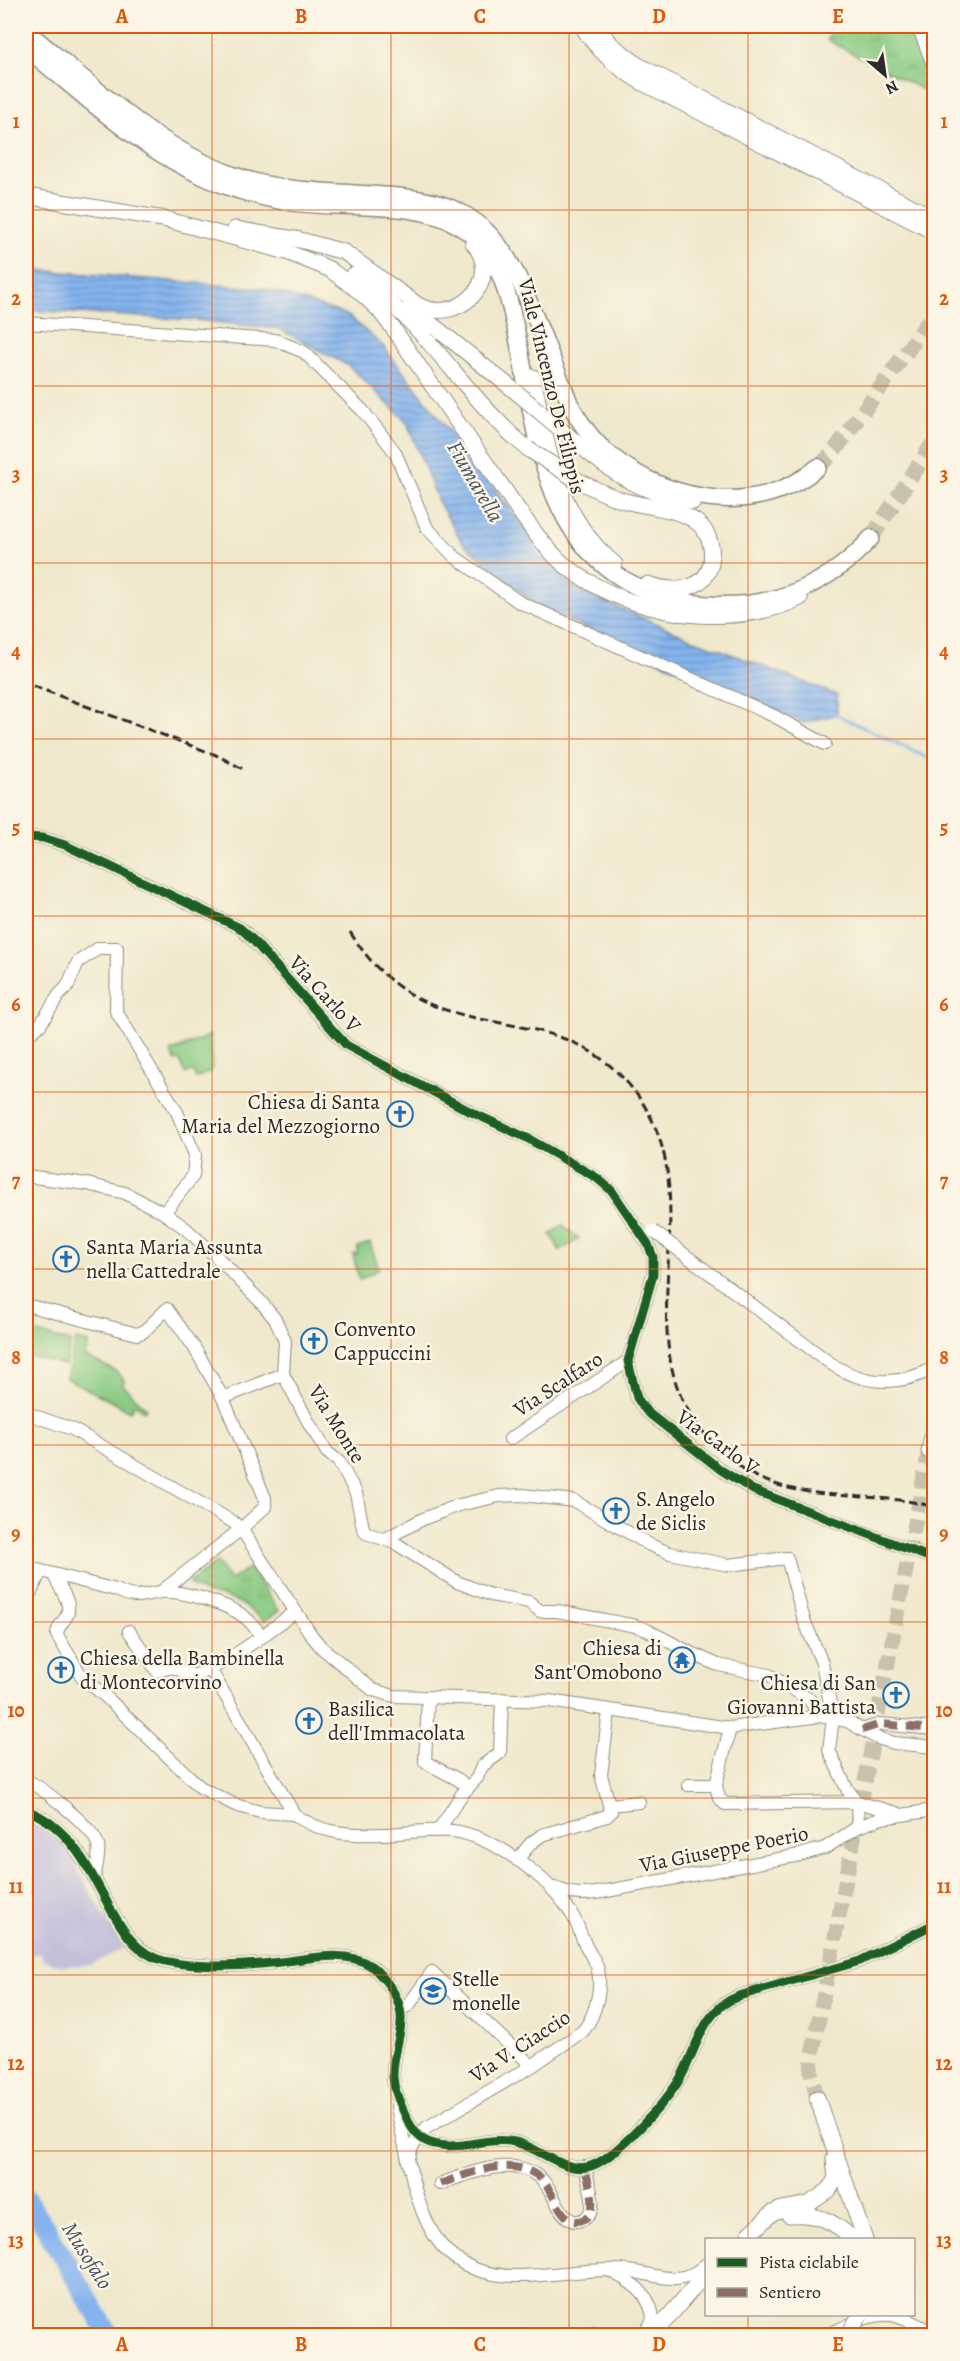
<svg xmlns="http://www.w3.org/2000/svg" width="960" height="2361" viewBox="0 0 960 2361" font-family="Alegreya,serif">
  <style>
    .industrial { fill: #c5c0da }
    .grass { fill: url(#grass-tufts); stroke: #5a7b57; stroke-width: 1.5 }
    .garden { fill: #8acb83; stroke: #5a7b57; stroke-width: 1.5 }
    .water { fill: url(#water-rules); stroke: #586f8c; stroke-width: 1.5 }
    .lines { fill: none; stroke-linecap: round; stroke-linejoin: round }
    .stream { stroke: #84b3ee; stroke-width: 3 }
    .river { stroke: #84b3ee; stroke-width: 20 }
    .major-tunnel { stroke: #c8c2ac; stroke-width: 15; stroke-dasharray: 15 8; stroke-linecap: butt }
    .highway-tunnel { stroke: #c8c2ac; stroke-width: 16; stroke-dasharray: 16 8; stroke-linecap: butt }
    .minor-casing { stroke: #8d8a7c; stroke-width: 14 }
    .major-casing { stroke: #8d8a7c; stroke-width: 17 }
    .highway-casing { stroke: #8d8a7c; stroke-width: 19 }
    .minor { stroke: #fff; stroke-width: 12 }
    .major { stroke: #fff; stroke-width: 15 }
    .highway { stroke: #fff; stroke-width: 16 }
    .rail { stroke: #2b2b2b; stroke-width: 3; stroke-dasharray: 9 4.5; stroke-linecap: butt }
    .minor-bridge-casing { stroke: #8d8a7c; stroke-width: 14; stroke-linecap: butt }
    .major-bridge-casing { stroke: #8d8a7c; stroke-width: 17; stroke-linecap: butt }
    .minor-bridge { stroke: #fff; stroke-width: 12 }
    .major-bridge { stroke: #fff; stroke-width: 15 }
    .quiet { stroke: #8d6e63; stroke-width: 8; stroke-dasharray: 15 8; stroke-linecap: butt }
    .cycleway-casing { stroke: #fcf5e5; stroke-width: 13 }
    .cycleway { stroke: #1b5e20; stroke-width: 9 }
    .grid { fill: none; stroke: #df570e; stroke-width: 1.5; stroke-opacity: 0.55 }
    .labels { text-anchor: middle; stroke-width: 5; stroke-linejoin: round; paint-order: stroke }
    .street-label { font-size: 21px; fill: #2b2b2b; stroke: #fcf5e5 }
    .poi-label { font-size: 21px; fill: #2b2b2b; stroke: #fcf5e5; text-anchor: start }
    .water-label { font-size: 22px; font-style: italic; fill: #465466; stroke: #fcf5e5 }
    .neatline { fill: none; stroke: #df570e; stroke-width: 2 }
    .grid-label { font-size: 20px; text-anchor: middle; font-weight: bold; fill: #df570e }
  </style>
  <defs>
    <pattern id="grass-tufts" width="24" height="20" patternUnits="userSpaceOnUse" patternTransform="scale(1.5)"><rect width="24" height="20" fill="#8acb83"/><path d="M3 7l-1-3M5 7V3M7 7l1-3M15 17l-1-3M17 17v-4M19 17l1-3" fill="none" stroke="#77ae71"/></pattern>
    <pattern id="water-rules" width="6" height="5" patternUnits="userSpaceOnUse" patternTransform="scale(1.5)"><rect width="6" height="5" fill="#84b3ee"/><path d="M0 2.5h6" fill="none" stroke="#6c92c1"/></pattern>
  </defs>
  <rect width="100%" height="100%" fill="#fcf5e5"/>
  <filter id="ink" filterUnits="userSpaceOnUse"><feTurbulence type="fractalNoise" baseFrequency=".0167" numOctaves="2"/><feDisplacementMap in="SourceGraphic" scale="12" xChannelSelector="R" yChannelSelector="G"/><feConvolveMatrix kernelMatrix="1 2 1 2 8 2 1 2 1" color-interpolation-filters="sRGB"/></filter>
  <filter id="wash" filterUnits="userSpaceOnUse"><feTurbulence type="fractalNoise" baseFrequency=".008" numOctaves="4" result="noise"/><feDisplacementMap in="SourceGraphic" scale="24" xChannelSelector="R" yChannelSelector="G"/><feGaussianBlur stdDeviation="1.35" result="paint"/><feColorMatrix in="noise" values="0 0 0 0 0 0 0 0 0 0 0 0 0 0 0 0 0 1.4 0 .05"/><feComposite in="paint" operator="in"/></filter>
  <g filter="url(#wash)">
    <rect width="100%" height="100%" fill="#efe8cc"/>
    <polygon class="industrial" points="26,1820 62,1842 123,1948 91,1965 61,1966 43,1959 40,1953 26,1957 26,1874 29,1866"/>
    <g class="grass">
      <polygon points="834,26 908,26 934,84 934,96 931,98 927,92 827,40"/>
      <path d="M217,1562L230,1580L250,1567L279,1611L264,1621C254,1613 245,1604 233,1600C218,1594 199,1595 189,1583Z"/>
    </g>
    <g class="garden">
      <polygon points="210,1035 212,1071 196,1078 193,1071 186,1074 179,1060 175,1061 171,1052"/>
      <polygon points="563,1225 579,1239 560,1251 551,1234"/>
      <polygon points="370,1243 379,1269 359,1280 353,1254 357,1254 358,1247"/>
      <polygon points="27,1330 71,1342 65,1365 26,1355"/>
      <polygon points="76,1340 89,1343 85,1356 116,1371 125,1381 122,1384 146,1408 144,1411 135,1404 130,1411 66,1378"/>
    </g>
    <polygon class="water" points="26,269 267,289 347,315 383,346 569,584 591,596 695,640 837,695 837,714 804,723 610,640 535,604 462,542 438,501 407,422 349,366 279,329 195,320 26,310"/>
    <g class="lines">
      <polyline class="stream" points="833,713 934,761"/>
      <polyline class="river" points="26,2199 46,2229 110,2336"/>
    </g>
  </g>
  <g filter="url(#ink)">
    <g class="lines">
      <polyline class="major-tunnel" points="817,2098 811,2071 812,2055 929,1451"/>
      <g class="highway-tunnel">
        <polyline points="818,467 832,454 934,314"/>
        <polyline points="871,538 934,442"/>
      </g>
      <g class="minor-casing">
        <g id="minor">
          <polyline points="918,26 934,67"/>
          <polyline points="26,323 275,340 304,352 363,411 395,452 427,528 455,557 519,602 774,716 825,744"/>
          <polyline points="26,837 43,838 65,845 240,928 251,938 346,1045 471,1112 527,1138 597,1178 612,1191 648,1244 653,1257 653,1275 628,1361 637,1398 647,1412 721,1470 753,1490 934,1559"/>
          <polyline points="26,1037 40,1025 59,995 67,987 78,962 99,948 117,948 116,1011 177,1112 195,1155 193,1176 164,1213"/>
          <polyline points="26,1176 87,1184 125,1193 164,1213 185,1228 218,1258 261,1302 275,1319 285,1341 283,1374 310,1425 327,1452 339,1462 356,1493 363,1528 366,1533 395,1543 457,1582 491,1595 529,1602 540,1611 557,1611 636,1626 647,1630 693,1654 718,1665 769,1675 809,1699 820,1716"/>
          <polyline points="26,1305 137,1334 143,1332 167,1309 194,1347 223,1398 265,1498 265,1507 241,1529 162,1591"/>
          <polyline points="223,1398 283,1374"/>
          <polyline points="26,1413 72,1429 233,1522 241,1529 312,1636 322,1648 373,1690 394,1696 549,1701 730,1728 820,1716 847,1721 877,1738 894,1743 934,1747"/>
          <polyline points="510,1439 628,1361"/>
          <polyline points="385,1539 423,1519 459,1505 499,1496 523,1495 574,1501 650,1545 670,1553 728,1565 787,1558 804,1620 822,1663 833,1718 829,1750 847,1789 857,1802 858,1827"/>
          <path d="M26,1567L116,1590C140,1601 139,1594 162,1592C180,1590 228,1604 243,1616C251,1621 256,1629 262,1637"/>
          <path d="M54,1575C59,1588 74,1604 66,1617C62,1624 57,1627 57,1635L82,1677L107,1698L200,1787L235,1805L260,1812L294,1814"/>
          <polyline points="26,1597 31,1592 41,1571"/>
          <path d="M129,1631L157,1671L174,1667L193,1676C223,1667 269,1631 295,1612"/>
          <path d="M210,1669L294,1814C322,1835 351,1835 385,1834C407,1833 431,1829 453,1831C495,1837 549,1878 571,1913C578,1923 580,1935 586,1946C589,1953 594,1959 597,1966C603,1986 596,2015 583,2031L532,2066L426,2128L412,2147L408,2161"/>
          <polyline points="428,1697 425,1762 459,1780 468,1788"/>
          <polyline points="730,1728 716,1785 719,1798 725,1804 857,1802 897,1813"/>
          <polyline points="862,1730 881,1724 934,1729"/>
          <path d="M26,1780C43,1788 93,1827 98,1845C100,1855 96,1868 94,1878"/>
          <polyline points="688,1785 716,1785"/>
          <polyline points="610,1805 639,1802"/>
          <path d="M26,1810C69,1825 90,1870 110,1908C121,1927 132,1947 153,1957C182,1970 249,1966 280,1962C308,1959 345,1949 371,1966C378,1971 383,1978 388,1984C415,2019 392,2041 393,2077C394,2093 402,2107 408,2121C414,2132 421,2141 434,2144C460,2151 488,2136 515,2142C539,2147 566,2175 591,2166C617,2157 668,2100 681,2077C698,2046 702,2010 739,1996L860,1961L934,1924"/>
          <polyline points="438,1831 462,1794 477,1778 482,1766 500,1753 502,1699"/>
          <polyline points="517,1860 531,1843 542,1835 607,1816 611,1812 601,1775 609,1711"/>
          <path d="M555,1888C569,1894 580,1895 596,1893L800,1855L825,1848L858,1827L882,1818L934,1810"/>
          <polyline points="401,2007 408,2006 432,1972 532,2066"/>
          <path d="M397,2106C400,2127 405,2147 410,2168C423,2230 445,2276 517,2276C550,2276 583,2269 616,2270C651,2270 677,2292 706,2264"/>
          <path d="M440,2184C471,2172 523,2151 547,2186C554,2196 560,2214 571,2220C575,2222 580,2221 584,2219C601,2209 587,2182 585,2167"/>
          <path d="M610,2271C630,2281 652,2294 653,2320L643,2336"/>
          <polyline points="582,2336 594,2333"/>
          <path d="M825,2336C846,2327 872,2310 896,2316C909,2320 922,2327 934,2333"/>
        </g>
      </g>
      <g class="major-casing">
        <g id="major">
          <path d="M582,26C597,50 617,68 641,82L934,232"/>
          <polyline points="597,26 611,44 638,65 934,218"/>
          <polyline points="26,196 169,220"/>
          <path d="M160,218L287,252L329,269L360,292L378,309L395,331C431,384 467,437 504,489C520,513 545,550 567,567C604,596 652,612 698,615C732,617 770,613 800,598"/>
          <path d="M235,229L300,240L344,252L418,305C457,326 505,281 473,243"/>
          <path d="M353,275C424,318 464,397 528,449"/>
          <polyline points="410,307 515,391"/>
          <path d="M533,377C547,446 557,517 615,564"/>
          <path d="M559,428C604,466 632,492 693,502"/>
          <path d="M575,479C591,487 607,496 625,501C647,507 676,508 695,521C704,527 709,536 711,547C717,588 679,596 648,584"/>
          <polyline points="929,1451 934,1426"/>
          <polyline points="817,2098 865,2240"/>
          <path d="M789,2215C815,2213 835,2220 853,2240"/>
          <polyline points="749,2235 772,2213 782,2209 809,2204 829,2190 836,2178 834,2159"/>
          <polyline points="652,2336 706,2273"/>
        </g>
      </g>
      <g class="highway-casing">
        <g id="highway">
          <path d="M26,31C91,83 153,146 233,175C276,191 318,191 362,194C392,196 424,197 451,208C501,228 519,278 538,324C549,351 559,377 570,404C578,419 587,433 599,445C655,500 755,522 818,467"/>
          <path d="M26,48C107,114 173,182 282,201C334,211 414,198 459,226C499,249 508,294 517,335C528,390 536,460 561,510C591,572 649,603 717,605C777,607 831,583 871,538"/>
        </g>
      </g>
      <use href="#minor" class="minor"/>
      <use href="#major" class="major"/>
      <use href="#highway" class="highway"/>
      <g class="rail">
        <polyline points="33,686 216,755 245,770"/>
        <path d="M350,932C369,962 392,987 425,1002C492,1032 562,1017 619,1074C731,1184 606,1344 716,1445C727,1456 739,1467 753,1475C809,1504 875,1490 934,1507"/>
      </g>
      <g class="minor-bridge-casing">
        <path id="minor-bridge" d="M653,1231L830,1363C863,1385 899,1387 934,1368"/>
      </g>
      <g class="major-bridge-casing">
        <g id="major-bridge">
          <polyline points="515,391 559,428"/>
          <polyline points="528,449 575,479"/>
          <polyline points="847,2336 861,2314"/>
        </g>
      </g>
      <use href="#minor-bridge" class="minor-bridge"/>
      <use href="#major-bridge" class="major-bridge"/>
      <g class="quiet">
        <polyline points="862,1730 881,1724 934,1729"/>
        <path d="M440,2184C471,2172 523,2151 547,2186C554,2196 560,2214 571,2220C575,2222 580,2221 584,2219C601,2209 587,2182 585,2167"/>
      </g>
      <g class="cycleway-casing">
        <g id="cycleway">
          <polyline points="26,837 43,838 65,845 240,928 251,938 346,1045 471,1112 527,1138 597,1178 612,1191 648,1244 653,1257 653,1275 628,1361 637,1398 647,1412 721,1470 753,1490 934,1559"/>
          <path d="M26,1810C69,1825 90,1870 110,1908C121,1927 132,1947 153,1957C182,1970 249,1966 280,1962C308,1959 345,1949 371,1966C378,1971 383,1978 388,1984C415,2019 392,2041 393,2077C394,2093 402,2107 408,2121C414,2132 421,2141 434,2144C460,2151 488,2136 515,2142C539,2147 566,2175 591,2166C617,2157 668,2100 681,2077C698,2046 702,2010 739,1996L860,1961L934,1924"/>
        </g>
      </g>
      <use href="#cycleway" class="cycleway"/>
    </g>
  </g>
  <path class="grid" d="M212,26V2336M391,26V2336M569,26V2336M748,26V2240M26,210H934M26,386H934M26,563H934M26,739H934M26,916H934M26,1092H934M26,1269H934M26,1445H934M26,1622H934M26,1798H934M26,1975H934M26,2151H934M748,2314V2336"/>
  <defs>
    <g id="church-ring" transform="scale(1.35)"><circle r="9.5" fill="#fcf5e5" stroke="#1f6fb2" stroke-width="1.5"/><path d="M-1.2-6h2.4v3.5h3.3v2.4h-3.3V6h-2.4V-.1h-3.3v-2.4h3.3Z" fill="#1f6fb2"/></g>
    <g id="temple-ring" transform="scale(1.35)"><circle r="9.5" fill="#fcf5e5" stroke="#1f6fb2" stroke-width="1.5"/><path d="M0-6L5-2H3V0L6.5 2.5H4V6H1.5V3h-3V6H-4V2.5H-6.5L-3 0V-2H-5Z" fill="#1f6fb2"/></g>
    <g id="school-ring" transform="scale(1.35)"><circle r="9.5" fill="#fcf5e5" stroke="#1f6fb2" stroke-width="1.5"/><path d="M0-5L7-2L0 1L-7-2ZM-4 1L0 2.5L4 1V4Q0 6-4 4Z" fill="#1f6fb2"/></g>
  </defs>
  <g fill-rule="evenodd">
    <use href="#church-ring" x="400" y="1114"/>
    <use href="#church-ring" x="66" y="1259"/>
    <use href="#church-ring" x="314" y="1341"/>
    <use href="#church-ring" x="616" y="1511"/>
    <use href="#temple-ring" x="682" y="1660"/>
    <use href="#church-ring" x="61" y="1670"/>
    <use href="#church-ring" x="896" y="1695"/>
    <use href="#church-ring" x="309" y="1721"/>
    <use href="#school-ring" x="433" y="1991"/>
  </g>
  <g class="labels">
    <g class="street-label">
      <text transform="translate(552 386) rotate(76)" y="7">Viale Vincenzo De Filippis</text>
      <text transform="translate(325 994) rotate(48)" y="7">Via Carlo V</text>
      <text transform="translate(558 1384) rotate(-33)" y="7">Via Scalfaro</text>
      <text transform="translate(337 1424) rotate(58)" y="7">Via Monte</text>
      <text transform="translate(718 1442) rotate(36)" y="7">Via Carlo V</text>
      <text transform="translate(724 1849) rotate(-11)" y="7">Via Giuseppe Poerio</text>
      <text transform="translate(520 2046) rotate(-33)" y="7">Via V. Ciaccio</text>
    </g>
    <g class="poi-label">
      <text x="380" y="1109" text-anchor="end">Chiesa di Santa<tspan x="380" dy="24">Maria del Mezzogiorno</tspan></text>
      <text x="86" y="1254">Santa Maria Assunta<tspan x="86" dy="24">nella Cattedrale</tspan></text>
      <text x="334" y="1336">Convento<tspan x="334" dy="24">Cappuccini</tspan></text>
      <text x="636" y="1506">S. Angelo<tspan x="636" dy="24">de Siclis</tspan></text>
      <text x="662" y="1655" text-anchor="end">Chiesa di<tspan x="662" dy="24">Sant'Omobono</tspan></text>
      <text x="80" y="1665">Chiesa della Bambinella<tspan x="80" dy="24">di Montecorvino</tspan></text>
      <text x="876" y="1690" text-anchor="end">Chiesa di San<tspan x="876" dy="24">Giovanni Battista</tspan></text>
      <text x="328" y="1716">Basilica<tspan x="328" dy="24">dell'Immacolata</tspan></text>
      <text x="452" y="1986">Stelle<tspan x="452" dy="24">monelle</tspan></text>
    </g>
    <g class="water-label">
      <text transform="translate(476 481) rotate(60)" y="8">Fiumarella</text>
      <text transform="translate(88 2255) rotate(58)" y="8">Musofalo</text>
    </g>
  </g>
  <rect width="960" height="2361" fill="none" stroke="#fcf5e5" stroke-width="66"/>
  <rect x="705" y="2238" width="210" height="78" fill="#fcf5e5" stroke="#a8a49b" stroke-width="1.5"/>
  <rect x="717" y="2258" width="30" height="9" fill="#1b5e20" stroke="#a8a49b" stroke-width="1.5"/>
  <text x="759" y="2268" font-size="18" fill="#2b2b2b">Pista ciclabile</text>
  <rect x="717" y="2288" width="30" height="9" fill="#8d6e63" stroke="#a8a49b" stroke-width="1.5"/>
  <text x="759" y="2298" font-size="18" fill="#2b2b2b">Sentiero</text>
  <g transform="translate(885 75) rotate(151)" stroke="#fcf5e5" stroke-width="4.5" paint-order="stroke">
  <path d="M0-4.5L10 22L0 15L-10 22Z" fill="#2b2b2b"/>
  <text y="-9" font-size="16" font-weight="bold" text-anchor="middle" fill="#2b2b2b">N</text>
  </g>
  <rect x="33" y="33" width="894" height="2295" class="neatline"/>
  <g class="grid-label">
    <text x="122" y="23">A</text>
    <text x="301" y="23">B</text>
    <text x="480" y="23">C</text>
    <text x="659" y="23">D</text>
    <text x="838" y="23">E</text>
    <text x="16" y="128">1</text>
    <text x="944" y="128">1</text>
    <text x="16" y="305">2</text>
    <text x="944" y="305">2</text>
    <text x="16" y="481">3</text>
    <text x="944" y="481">3</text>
    <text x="16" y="658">4</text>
    <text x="944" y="658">4</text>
    <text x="16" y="834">5</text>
    <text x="944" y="834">5</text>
    <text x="16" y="1011">6</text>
    <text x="944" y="1011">6</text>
    <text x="16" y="1187">7</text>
    <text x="944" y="1187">7</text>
    <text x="16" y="1364">8</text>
    <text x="944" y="1364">8</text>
    <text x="16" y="1540">9</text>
    <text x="944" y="1540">9</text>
    <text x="16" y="1717">10</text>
    <text x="944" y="1717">10</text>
    <text x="16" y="1893">11</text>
    <text x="944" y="1893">11</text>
    <text x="16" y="2070">12</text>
    <text x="944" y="2070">12</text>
    <text x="16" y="2247">13</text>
    <text x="944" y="2247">13</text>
    <text x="122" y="2351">A</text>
    <text x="301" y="2351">B</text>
    <text x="480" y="2351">C</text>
    <text x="659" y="2351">D</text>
    <text x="838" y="2351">E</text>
  </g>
</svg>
